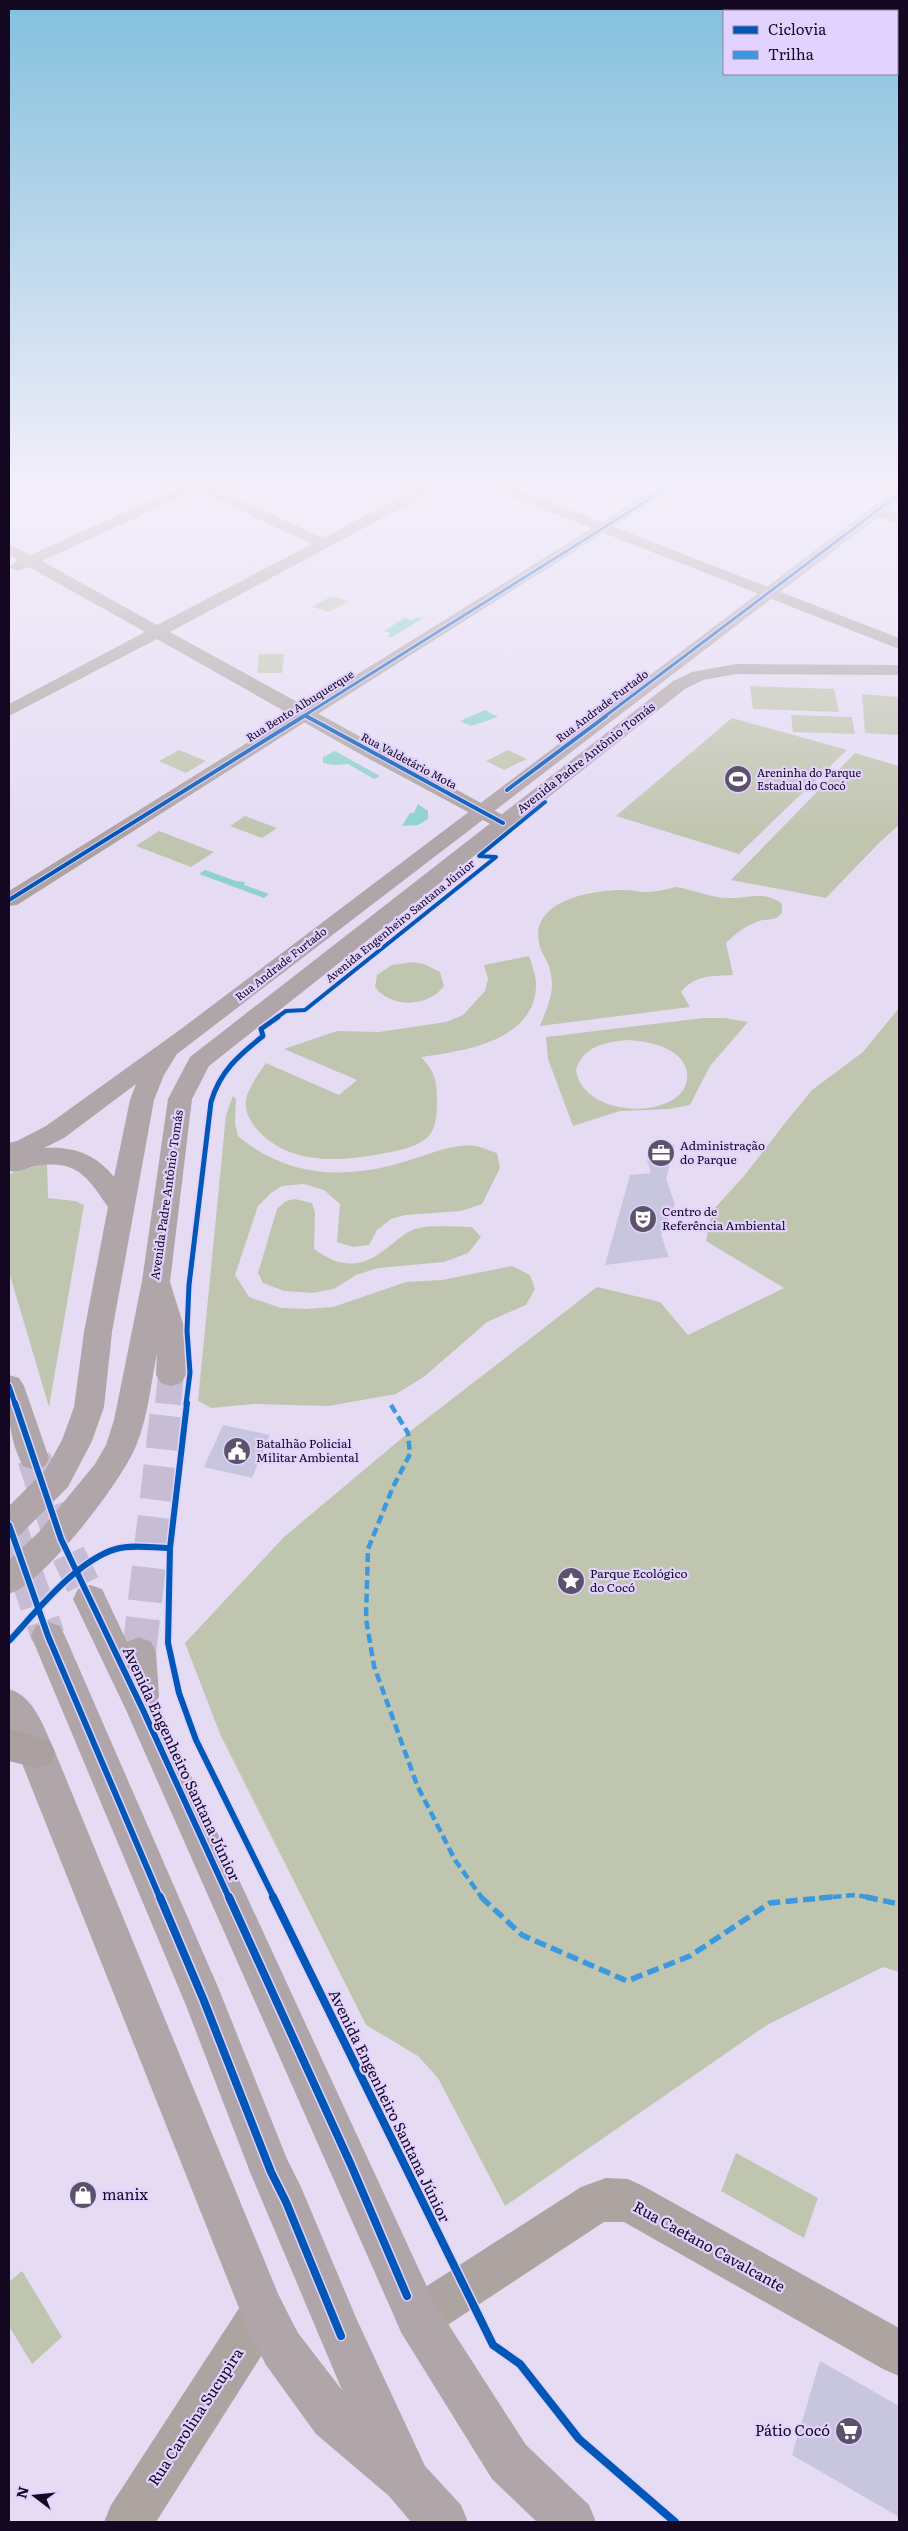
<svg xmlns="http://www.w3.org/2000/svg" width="908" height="2531" viewBox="0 0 908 2531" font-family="Literata,serif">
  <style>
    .green { fill: #c0c5af; fill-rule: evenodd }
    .water { fill: #8dd2cd }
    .building { fill: #c8c5de }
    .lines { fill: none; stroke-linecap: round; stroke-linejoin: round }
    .primary-tunnel-far1 { stroke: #c6bcd4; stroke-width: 26; stroke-dasharray: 26 13; stroke-linecap: butt }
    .primary-tunnel { stroke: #c6bcd4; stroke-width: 34; stroke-dasharray: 34 17; stroke-linecap: butt }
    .street { fill: #ada4a1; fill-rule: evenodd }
    .secondary { fill: #aea3a2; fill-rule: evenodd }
    .primary { fill: #b0a5a8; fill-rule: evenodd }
    .highway { fill: #aba0a0; fill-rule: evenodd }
    .quiet-far1 { stroke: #3b99e0; stroke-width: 4.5; stroke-dasharray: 9 4.5; stroke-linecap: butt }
    .quiet { stroke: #3b99e0; stroke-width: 5.5; stroke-dasharray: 12 5.5; stroke-linecap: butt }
    .cycleway-far4-casing { stroke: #e2d2ff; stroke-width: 5 }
    .cycleway-far3-casing { stroke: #e2d2ff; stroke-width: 6 }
    .cycleway-far2-casing { stroke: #e2d2ff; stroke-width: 8 }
    .cycleway-far1-casing { stroke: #e2d2ff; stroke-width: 9 }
    .cycleway-casing { stroke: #e2d2ff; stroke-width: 11 }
    .cycleway-far4 { stroke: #0057b8; stroke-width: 3 }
    .cycleway-far3 { stroke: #0057b8; stroke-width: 4 }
    .cycleway-far2 { stroke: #0057b8; stroke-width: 5 }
    .cycleway-far1 { stroke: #0057b8; stroke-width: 6 }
    .cycleway { stroke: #0057b8; stroke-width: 8 }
    .labels { text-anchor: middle; stroke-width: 4.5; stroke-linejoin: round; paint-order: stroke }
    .far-street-label { font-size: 11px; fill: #130721; stroke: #e2d2ff }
    .far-poi-label { font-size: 11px; fill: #130721; stroke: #e2d2ff; text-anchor: start }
    .street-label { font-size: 12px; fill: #130721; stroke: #e2d2ff }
    .poi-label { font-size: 12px; fill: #130721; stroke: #e2d2ff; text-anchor: start }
    .near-street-label { font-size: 15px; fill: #130721; stroke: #e2d2ff }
    .near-poi-label { font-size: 15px; fill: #130721; stroke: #e2d2ff; text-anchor: start }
  </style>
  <rect width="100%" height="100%" fill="#e5dcf4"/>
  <g class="green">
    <polygon points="332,596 349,601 329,612 312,607"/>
    <polygon points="259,654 284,654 282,673 257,673"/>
    <polygon points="750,686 834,689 839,712 753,709"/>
    <polygon points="862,694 899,697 899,735 865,733"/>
    <polygon points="791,715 852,717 855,734 793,732"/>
    <polygon points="732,718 847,750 739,854 616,816"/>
    <polygon points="179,750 206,761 186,773 159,761"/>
    <polygon points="508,750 527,759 504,770 486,761"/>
    <polygon points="855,753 899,766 899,825 879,843 826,898 731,880"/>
    <polygon points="245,816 277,828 262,838 230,826"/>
    <polygon points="159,831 214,852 191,867 136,846"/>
    <path d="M676,887C695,890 713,899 731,898C751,898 763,891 781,903C782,906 783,911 781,914C776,921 766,919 759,921C745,926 736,933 726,943L733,975C713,976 694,975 681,992L690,1007L540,1026C549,1002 557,989 548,964C545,957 540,950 539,943C530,900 593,890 623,890C631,890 639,892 646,892C656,892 667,889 676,887Z"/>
    <path d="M529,956C532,964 535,973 536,982C538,1041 463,1051 421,1057C435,1072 437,1080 437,1101C437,1114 436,1133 424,1140C413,1148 398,1151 385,1153C343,1162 287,1166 256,1128C250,1121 244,1110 246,1100C248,1088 259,1073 266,1063L339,1095L357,1080L284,1049L337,1031L379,1032L446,1022L463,1015L485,991L488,979L484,965Z"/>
    <path d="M413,962L424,964L440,972L444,986C429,1007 391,1009 375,987L377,975L392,965Z"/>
    <polygon points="899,1008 899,1972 883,1967 767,2025 505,2206 438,2078 418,2056 366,2025 220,1734 185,1643 284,1537 408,1433 597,1287 660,1302 688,1335 784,1288 706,1241 712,1211 744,1176 785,1123 812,1090 863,1052"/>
    <path d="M703,1018H725L748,1022L710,1066L690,1105L669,1109L620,1111L573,1126L548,1059L546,1037ZM627,1040C648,1041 682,1047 687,1072C688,1081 685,1090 678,1096C650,1119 582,1111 576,1070C583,1046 606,1042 627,1040Z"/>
    <path d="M233,1096L236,1099L235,1123L238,1136C285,1176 342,1180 400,1163C424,1157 450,1143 475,1146C482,1147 490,1151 497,1153L500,1168L482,1204L461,1211L405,1215L391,1219L377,1230L369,1245L353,1247L337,1242L340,1204L324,1190L304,1184L282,1186L271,1193L258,1206L235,1275L249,1297L281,1308L306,1309L333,1307L406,1282L442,1280L512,1266L530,1275L535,1289L526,1305L487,1322L425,1376L396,1394L328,1406L254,1404L211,1408L198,1401L226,1115Z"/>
    <polygon points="47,1164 48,1198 75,1201 84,1205 49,1407 9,1272 9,1175 15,1171"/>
    <path d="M295,1199L312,1203L315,1213L314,1249C338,1266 358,1270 383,1251C395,1243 404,1231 419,1228C436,1225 455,1227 472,1227L481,1237L468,1253L444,1262L378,1268L356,1275L334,1289L312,1293L284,1291L263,1283L258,1273L277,1209L286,1201Z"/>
    <polygon points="736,2153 818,2198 804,2238 721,2191"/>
    <polygon points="22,2271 62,2337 32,2364 9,2326 9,2282"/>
  </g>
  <g class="water">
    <polygon points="418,617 422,619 392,637 388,636 391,633 384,631 404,618 412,620"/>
    <polygon points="485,710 498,717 471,726 460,721"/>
    <polygon points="335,751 380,776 374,779 348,764 333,765 323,763 323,757"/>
    <polygon points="418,804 428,811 428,819 418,825 402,826 410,813 414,813"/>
    <polygon points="205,870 236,881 245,882 244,885 269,894 264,898 199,874"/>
  </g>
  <g class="building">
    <polygon points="652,1141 675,1145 666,1179 675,1204 661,1235 669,1257 605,1265 630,1175 651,1173 647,1160"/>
    <polygon points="223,1425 270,1435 252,1478 204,1467"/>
    <polygon points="820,2361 899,2406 899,2517 792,2455"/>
  </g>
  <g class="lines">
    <polyline class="primary-tunnel-far1" points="168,1404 171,1375"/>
    <g class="primary-tunnel">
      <polyline points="34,1458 61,1539 90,1599"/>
      <polyline points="9,1525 48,1636"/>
      <polyline points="139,1652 168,1403"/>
    </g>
    <g class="street">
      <path d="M194,481H212L208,485L323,538L430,481H448L446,484L170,632L510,819L513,823L510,827H496L360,754L157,639L9,716V704L145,632L29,567L18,571L12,569L10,566L18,560L9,555V544L30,555ZM196,490L312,544L157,625L42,561Z"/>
      <polygon points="477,481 496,481 899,638 899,649 479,484"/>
      <polygon points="877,508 899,514 899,523 872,515 870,512"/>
      <polygon points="606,2178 628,2179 643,2186 899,2328 899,2376 883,2369 624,2222 604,2222 434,2334 418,2341 402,2334 395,2318 402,2302 581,2187"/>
      <polygon points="263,2289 279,2296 286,2312 279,2328 156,2522 104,2522 111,2505 247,2296"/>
    </g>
    <polygon class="secondary" points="668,481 685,481 17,905 9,906 9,891"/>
    <g class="primary">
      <path d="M899,490V501L177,1054L164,1075L154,1100L112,1332L104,1407L92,1441L68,1487L20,1535L9,1539V1506L46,1469L62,1440L74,1407L84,1332L108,1207C87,1176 76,1159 36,1166C26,1168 18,1173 9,1171V1143L17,1141L46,1126L181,1029L894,491ZM136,1084L130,1100L114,1177C96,1154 73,1146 44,1148L64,1138Z"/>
      <path d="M736,664L899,665V675L736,674L703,680L685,689L209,1066L192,1099L170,1282L185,1330L186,1375L181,1383L171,1386L161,1383L156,1375L157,1353C151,1383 148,1417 136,1446C122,1481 44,1583 9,1594V1560L39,1532L95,1464L106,1445L114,1420L142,1281L168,1099L190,1057L673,681L692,672Z"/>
      <path d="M9,1375L19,1378L24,1386L49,1458L45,1466L34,1470L23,1466C8,1438 7,1407 9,1375Z"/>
      <polygon points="90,1585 102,1589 127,1642 139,1637 151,1642 156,1652 159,1696 157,1702 434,2302 526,2445 589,2505 596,2522 537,2522 492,2479 402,2334 126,1710 73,1599 78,1589"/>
      <path d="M48,1622L60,1626L65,1636L218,1987L287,2159L301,2187L357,2320L425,2466L461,2505L468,2522H411L389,2496L316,2434L266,2365L247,2328L9,1731V1689C35,1697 44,1728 55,1752L279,2296L298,2333L342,2390L250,2172L185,2003L31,1636L36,1626Z"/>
    </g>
    <polygon class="highway" points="9,1729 50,1741 55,1752 50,1763 37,1768 9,1761"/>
    <g class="quiet-far1">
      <polyline points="391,1405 408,1433 410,1454 393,1487 368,1549 366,1619 374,1666 417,1785 455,1860 482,1898"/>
      <polyline points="819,1898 856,1895 872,1898"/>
    </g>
    <g class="quiet">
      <polyline points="481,1897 522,1935 627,1981 690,1956 770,1903 832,1897"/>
      <polyline points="866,1897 899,1904"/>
    </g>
    <g class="cycleway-far4-casing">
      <g id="cycleway-far4">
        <polyline points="305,715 308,717"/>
        <polyline points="302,717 678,481"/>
        <polyline points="604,717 899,494"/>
      </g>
    </g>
    <g class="cycleway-far3-casing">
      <g id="cycleway-far3">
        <polyline points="306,716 503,823"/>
        <polyline points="507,790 606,716"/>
        <polyline points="9,900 304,716"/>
        <polyline points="276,1018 286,1011 305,1010 496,857 479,856 545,802"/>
      </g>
    </g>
    <g class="cycleway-far2-casing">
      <g id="cycleway-far2">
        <polyline points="9,1386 15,1404"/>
        <path d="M186,1404L190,1373L187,1331L189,1285L211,1102C220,1071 239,1055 263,1036L261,1029L278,1017"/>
      </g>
    </g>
    <g class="cycleway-far1-casing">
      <g id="cycleway-far1">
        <polyline points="15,1403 61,1539 143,1710 229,1898"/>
        <polyline points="187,1403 170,1548 168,1643 179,1693 196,1740 274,1898"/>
        <polyline points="9,1525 48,1636 160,1898"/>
        <path d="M9,1641C36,1612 77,1560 116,1549C133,1544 153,1548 170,1548"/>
      </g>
    </g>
    <g class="cycleway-casing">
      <g id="cycleway">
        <polyline points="160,1897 204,2001 271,2172 286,2202 341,2336"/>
        <polyline points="229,1897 351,2165 407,2296"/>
        <polyline points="273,1897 493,2345 520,2364 579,2439 675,2522"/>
      </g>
    </g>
    <use href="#cycleway-far4" class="cycleway-far4"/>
    <use href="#cycleway-far3" class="cycleway-far3"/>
    <use href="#cycleway-far2" class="cycleway-far2"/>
    <use href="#cycleway-far1" class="cycleway-far1"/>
    <use href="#cycleway" class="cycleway"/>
  </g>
  <linearGradient id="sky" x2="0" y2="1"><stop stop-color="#83c0dd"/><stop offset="0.58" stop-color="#f3effa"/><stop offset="1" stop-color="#f3effa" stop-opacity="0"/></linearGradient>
  <rect width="908" height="835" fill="url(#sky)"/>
  <defs>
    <g id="stadium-disc" transform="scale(1.4375)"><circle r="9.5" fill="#5c526b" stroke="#e2d2ff"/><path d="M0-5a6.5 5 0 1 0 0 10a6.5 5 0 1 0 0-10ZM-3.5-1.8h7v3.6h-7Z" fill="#fff"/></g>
    <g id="office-disc" transform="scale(1.4375)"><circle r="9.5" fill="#5c526b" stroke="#e2d2ff"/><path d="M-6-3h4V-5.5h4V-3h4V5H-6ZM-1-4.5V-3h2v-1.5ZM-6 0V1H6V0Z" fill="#fff"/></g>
    <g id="theatre-disc" transform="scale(1.4375)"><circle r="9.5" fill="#5c526b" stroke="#e2d2ff"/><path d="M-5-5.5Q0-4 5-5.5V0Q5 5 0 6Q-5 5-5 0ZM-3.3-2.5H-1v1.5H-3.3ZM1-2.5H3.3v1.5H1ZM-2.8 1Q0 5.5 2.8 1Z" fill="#fff"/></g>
    <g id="civic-disc" transform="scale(1.4375)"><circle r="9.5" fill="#5c526b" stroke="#e2d2ff"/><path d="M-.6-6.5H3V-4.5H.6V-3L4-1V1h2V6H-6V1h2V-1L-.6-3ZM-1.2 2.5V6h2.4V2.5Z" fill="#fff"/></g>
    <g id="sight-disc" transform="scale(1.4375)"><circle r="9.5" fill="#5c526b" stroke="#e2d2ff"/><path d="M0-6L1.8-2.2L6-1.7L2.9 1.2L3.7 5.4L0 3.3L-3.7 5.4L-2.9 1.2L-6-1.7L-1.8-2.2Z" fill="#fff"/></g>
    <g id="shop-disc" transform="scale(1.4375)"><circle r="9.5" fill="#5c526b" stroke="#e2d2ff"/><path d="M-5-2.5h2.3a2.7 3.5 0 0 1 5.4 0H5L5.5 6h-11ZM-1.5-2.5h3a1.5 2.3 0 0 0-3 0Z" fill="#fff"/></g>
    <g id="supermarket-disc" transform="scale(1.4375)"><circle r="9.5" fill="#5c526b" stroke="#e2d2ff"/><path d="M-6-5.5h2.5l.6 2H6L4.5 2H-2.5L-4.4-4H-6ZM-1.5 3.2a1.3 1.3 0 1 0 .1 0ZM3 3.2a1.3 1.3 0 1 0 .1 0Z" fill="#fff"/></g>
  </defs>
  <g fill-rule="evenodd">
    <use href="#stadium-disc" x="738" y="779"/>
    <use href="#office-disc" x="661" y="1153"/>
    <use href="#theatre-disc" x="643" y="1219"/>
    <use href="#civic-disc" x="237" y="1451"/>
    <use href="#sight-disc" x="571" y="1581"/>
    <use href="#shop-disc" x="83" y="2195"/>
    <use href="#supermarket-disc" x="849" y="2431"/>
  </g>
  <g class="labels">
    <g class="far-street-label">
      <text transform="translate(300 706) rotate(-32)" y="4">Rua Bento Albuquerque</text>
      <text transform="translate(602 706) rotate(-37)" y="4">Rua Andrade Furtado</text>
      <text transform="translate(409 761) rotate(28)" y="4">Rua Valdetário Mota</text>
      <text transform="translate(400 921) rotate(-39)" y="4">Avenida Engenheiro Santana Júnior</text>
      <text transform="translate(281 964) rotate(-38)" y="4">Rua Andrade Furtado</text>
    </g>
    <g class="far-poi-label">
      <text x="757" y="777">Areninha do Parque<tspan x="757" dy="13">Estadual do Cocó</tspan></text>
    </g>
    <g class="street-label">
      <text transform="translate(586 758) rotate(-38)" y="4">Avenida Padre Antônio Tomás</text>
      <text transform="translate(167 1195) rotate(-82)" y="4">Avenida Padre Antônio Tomás</text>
    </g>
    <g class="poi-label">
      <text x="680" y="1150">Administração<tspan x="680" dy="14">do Parque</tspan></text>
      <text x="662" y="1216">Centro de<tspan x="662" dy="14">Referência Ambiental</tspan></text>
      <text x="256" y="1448">Batalhão Policial<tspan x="256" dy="14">Militar Ambiental</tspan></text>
      <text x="590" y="1578">Parque Ecológico<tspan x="590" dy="14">do Cocó</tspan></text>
    </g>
    <g class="near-street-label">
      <text transform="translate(181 1764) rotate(65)" y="5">Avenida Engenheiro Santana Júnior</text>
      <text transform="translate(389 2106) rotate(64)" y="5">Avenida Engenheiro Santana Júnior</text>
      <text transform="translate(709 2247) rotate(29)" y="5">Rua Caetano Cavalcante</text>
      <text transform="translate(196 2417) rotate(-57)" y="5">Rua Carolina Sucupira</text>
    </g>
    <g class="near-poi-label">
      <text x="102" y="2200">manix</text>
      <text x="830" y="2436" text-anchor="end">Pátio Cocó</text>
    </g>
  </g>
  <rect width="908" height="2531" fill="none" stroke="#130721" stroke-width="20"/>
  <rect x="723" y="10" width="175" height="65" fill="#e2d2ff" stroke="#8f81a6"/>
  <rect x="733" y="26" width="25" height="8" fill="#0057b8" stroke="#8f81a6"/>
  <text x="768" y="35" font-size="15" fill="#130721">Ciclovia</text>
  <rect x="733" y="51" width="25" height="8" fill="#3b99e0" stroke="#8f81a6"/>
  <text x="768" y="60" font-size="15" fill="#130721">Trilha</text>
  <g transform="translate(35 2496) rotate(286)" stroke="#e2d2ff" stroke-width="4" paint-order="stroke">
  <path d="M0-4L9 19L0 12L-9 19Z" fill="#130721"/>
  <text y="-8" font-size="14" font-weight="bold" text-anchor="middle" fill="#130721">N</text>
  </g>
</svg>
